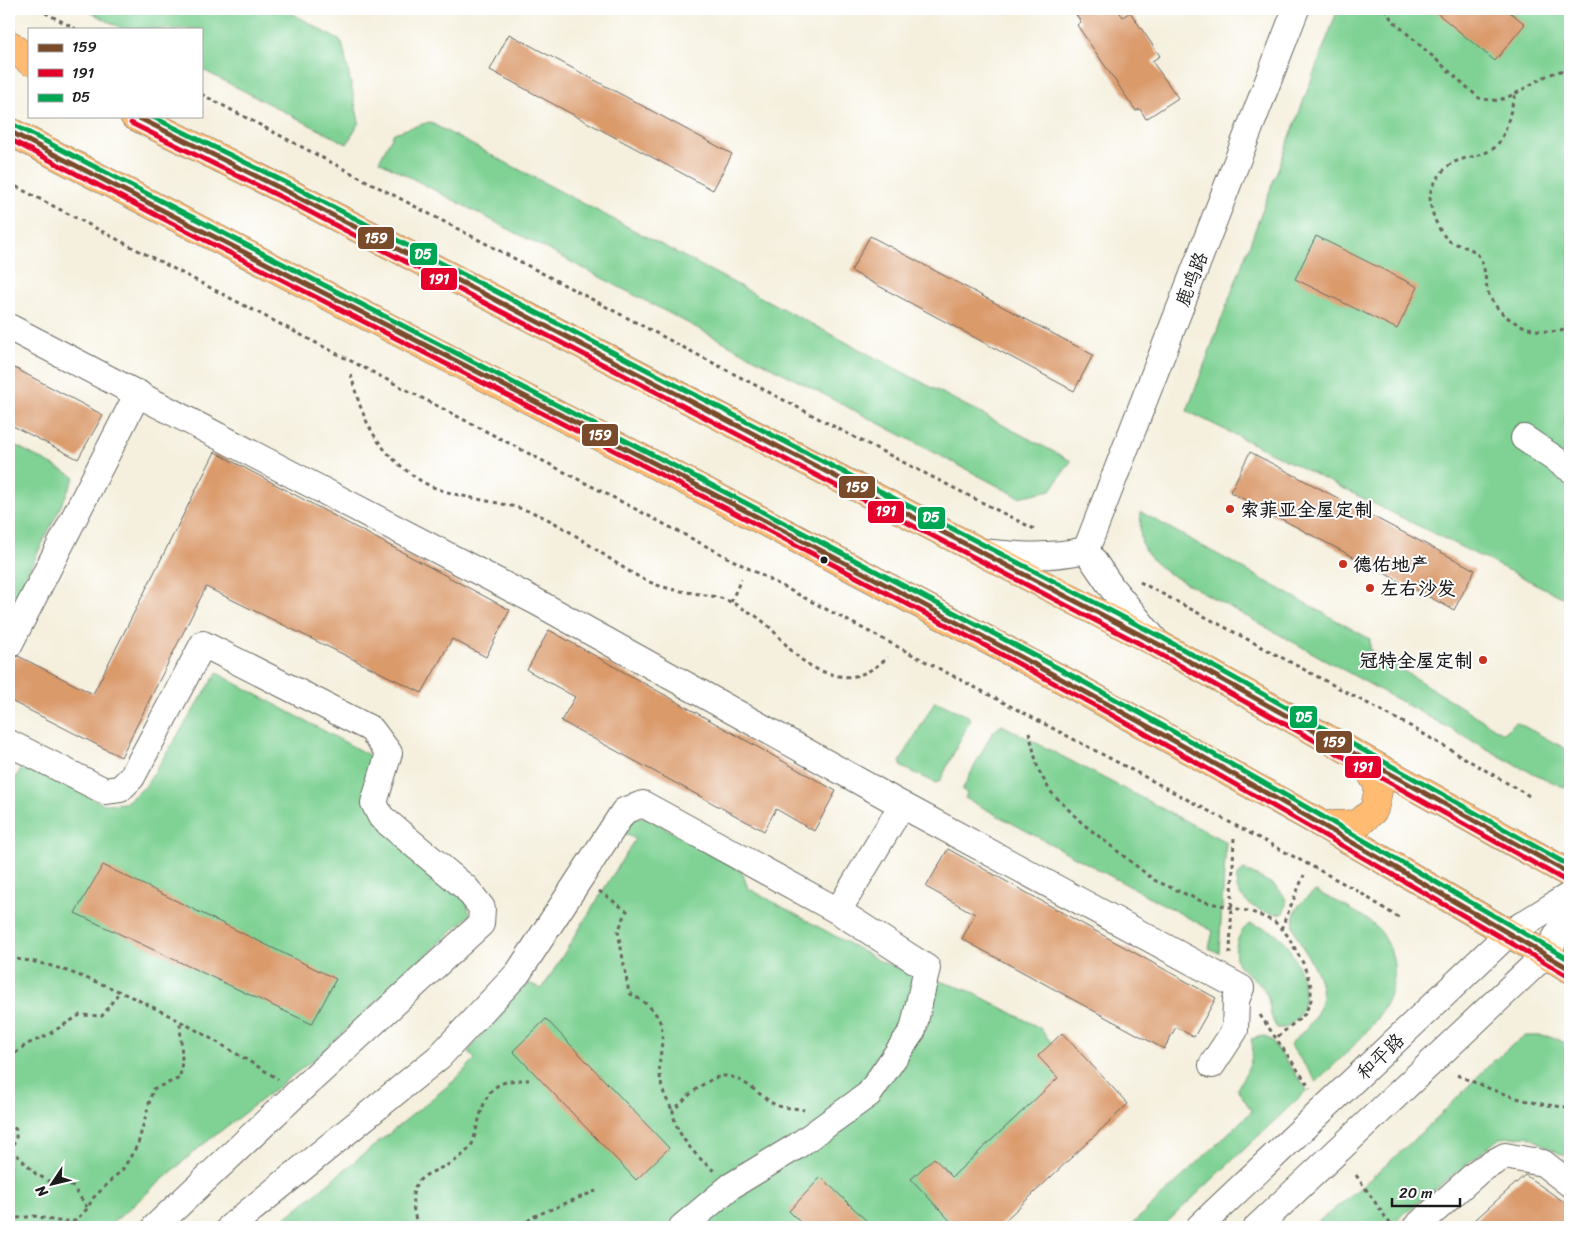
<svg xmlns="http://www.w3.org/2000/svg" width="1579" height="1236" viewBox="0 0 1579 1236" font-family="Sriracha,'LXGW WenKai TC',sans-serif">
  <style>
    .green { fill: #7fd294; stroke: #4e7758 }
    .building { fill: #da9a6a }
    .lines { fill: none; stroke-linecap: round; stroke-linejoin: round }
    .minor-casing { stroke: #686660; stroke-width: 28 }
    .major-casing { stroke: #686660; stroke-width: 29 }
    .path { stroke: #686660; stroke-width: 3; stroke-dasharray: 4 4; stroke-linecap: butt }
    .minor { stroke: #fff; stroke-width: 26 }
    .major { stroke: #ffbb71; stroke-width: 28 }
    .bus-1-casing { stroke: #fff; stroke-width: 9 }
    .bus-2-casing { stroke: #fff; stroke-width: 9 }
    .bus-3-casing { stroke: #fff; stroke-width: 9 }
    .bus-1 { stroke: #7a4b2a; stroke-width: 5 }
    .bus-2 { stroke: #e4002b; stroke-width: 5 }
    .bus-3 { stroke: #00a651; stroke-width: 5 }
    .poi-dot { fill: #c8321e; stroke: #fff; stroke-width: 2 }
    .bus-dot { fill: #1c1c1c; stroke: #fff; stroke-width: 2 }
    .labels { text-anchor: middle; stroke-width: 4; stroke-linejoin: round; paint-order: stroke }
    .street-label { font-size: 19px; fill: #1c1c1c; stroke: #fff }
    .poi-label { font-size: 19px; font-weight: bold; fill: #1c1c1c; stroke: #fff; text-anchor: start }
    .line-badge { stroke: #fff; stroke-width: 2 }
    .badge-label { font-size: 14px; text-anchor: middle; font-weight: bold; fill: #fff }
  </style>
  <rect width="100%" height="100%" fill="#fff"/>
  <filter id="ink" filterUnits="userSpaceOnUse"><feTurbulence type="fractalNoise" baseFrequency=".02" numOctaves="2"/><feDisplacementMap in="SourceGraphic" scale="10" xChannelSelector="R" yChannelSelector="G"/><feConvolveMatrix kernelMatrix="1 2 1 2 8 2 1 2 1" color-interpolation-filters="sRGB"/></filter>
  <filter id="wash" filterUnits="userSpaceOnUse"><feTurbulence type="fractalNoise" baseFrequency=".0096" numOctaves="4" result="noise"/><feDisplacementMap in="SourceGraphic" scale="20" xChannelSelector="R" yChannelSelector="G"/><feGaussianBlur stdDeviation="1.12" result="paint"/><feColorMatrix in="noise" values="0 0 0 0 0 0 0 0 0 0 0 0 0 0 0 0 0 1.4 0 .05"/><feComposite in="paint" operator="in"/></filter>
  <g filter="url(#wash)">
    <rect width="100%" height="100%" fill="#f5f0de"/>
    <g class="green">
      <polygon points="84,9 285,9 342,42 359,122 347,144 201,69 201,29 123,29"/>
      <polygon points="1338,9 1570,9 1570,601 1187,411"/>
      <polygon points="429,122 1071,461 1051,490 1019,497 379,161 394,133"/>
      <polygon points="9,442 75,477 9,611"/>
      <path d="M1141,512L1370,639V650L1503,733L1516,722L1570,751V787H1563L1516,765L1166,572C1140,550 1139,545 1141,512Z"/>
      <polygon points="217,673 376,759 364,798 467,903 470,915 318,1056 200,1147 108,1227 9,1227 9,778 14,780 24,764 104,804 125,803 145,787"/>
      <polygon points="935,701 968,716 970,720 940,781 936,783 902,767 900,762"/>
      <polygon points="1002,725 1226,842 1219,953 1209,948 1213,931 965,798 967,793 962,790 992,733"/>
      <polygon points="646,817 742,872 748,888 882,962 970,991 1040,1028 1077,1076 941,1227 274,1227 455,1080 475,1059 468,1052 525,981 542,989 635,839 621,831 631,819"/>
      <path d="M1244,870C1259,878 1297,890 1283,913C1267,916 1242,905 1237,888C1236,885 1237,880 1237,876Z"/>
      <path d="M1316,891C1335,902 1372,917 1383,935C1421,995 1354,1043 1317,1082L1290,1045C1301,1033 1318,1019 1321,1002C1329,957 1259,926 1316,891Z"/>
      <path d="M1251,924C1262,927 1274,930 1282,939C1301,963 1320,1012 1284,1028H1277C1269,1017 1271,1007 1267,995C1261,981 1249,977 1240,967C1230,956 1238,928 1251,924Z"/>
      <path d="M1262,1036L1270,1039L1307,1090L1162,1227H1129L1252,1111L1237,1089C1245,1074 1257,1057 1251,1039Z"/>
      <path d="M1525,1036H1550L1570,1045V1159L1527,1136L1500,1138L1387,1227H1311C1358,1192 1401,1152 1444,1111C1471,1085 1494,1056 1525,1036Z"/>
    </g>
    <g id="blocks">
      <g class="building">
        <polygon points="1072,9 1117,9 1123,17 1130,12 1160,56 1152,61 1178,98 1146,119 1140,109 1136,111 1077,25 1081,22"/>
        <polygon points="1432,9 1506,9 1525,24 1495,61"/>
        <polygon points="509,34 732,154 713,190 490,70"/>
        <polygon points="870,236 1093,355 1074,391 851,271"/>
        <polygon points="1316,236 1418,287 1397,329 1295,279"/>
        <polygon points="9,365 103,415 78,459 9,424"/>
        <polygon points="215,452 510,610 486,657 452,639 422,693 206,587 121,757 9,700 9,660 18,656 93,694"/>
        <polygon points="1250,452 1475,570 1454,610 1230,492"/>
        <polygon points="549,630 836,791 814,831 776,809 764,831 561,721 575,697 527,670"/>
        <polygon points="948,849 1216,998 1194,1037 1176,1027 1164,1049 962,939 975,914 926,887"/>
        <polygon points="103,865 336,979 312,1024 75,913"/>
        <polygon points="546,1019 669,1148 636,1180 513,1051"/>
        <polygon points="1062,1033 1128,1104 998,1227 956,1227 911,1179 934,1158 952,1177 1058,1078 1038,1056"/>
        <polygon points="1525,1175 1570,1206 1570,1227 1467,1227"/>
        <polygon points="821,1177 873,1227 805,1227 789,1211"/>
      </g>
    </g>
  </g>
  <g filter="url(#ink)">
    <use href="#blocks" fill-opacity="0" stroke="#686660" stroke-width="1"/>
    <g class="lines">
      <g class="minor-casing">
        <g id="minor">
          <polyline points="9,327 535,601 902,805 1241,988 1236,1000 1235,1030 1212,1065"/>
          <polyline points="1524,438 1570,469"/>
          <polyline points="1086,550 1296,9"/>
          <path d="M983,552C1019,556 1050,558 1086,550L1112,588L1158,644"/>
          <polyline points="9,645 138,393"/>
          <polyline points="9,743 105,791 120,789 132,777 203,644 371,729 389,753 374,803 381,817 466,888 482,908 481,924 298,1092 155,1227"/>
          <polyline points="838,911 902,805"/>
          <polyline points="230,1227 439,1057 518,973 624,811 643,804 838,911 927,968 913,1030 869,1094 797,1146 731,1186 682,1227"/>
          <polyline points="1199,1227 1509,933 1570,895"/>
          <polyline points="1257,1227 1545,955 1570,914"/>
          <polyline points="1416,1227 1480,1170 1505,1156 1543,1163 1570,1184"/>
        </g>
      </g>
      <g class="major-casing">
        <g id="major">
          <polyline points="9,44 29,61"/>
          <polyline points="134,116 286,191 1158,644 1570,874"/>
          <polyline points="9,131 763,521 1067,682 1323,825 1570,969"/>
          <polyline points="1323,825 1358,824 1374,810 1379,787 1363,759"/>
        </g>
      </g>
      <g class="path">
        <polyline points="38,9 76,29"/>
        <path d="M1385,9L1392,20L1479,98C1485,99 1492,101 1498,100C1521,96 1548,67 1570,71"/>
        <polyline points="201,94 856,438 1036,530"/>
        <path d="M1515,95C1510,110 1506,142 1491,150C1469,162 1452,153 1436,181C1435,183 1431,187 1431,191C1427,205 1438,234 1451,242C1461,247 1470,246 1478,255C1487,267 1484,282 1489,295C1503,325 1540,337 1570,329"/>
        <polyline points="9,183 645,514 1134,771 1356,890 1399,918"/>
        <path d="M351,374C362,421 377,451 418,479C447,499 499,499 534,513C574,529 608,562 647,581C672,592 692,592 717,597C729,600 740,607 751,613C786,634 789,664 834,675C856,681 872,671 888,657"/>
        <polyline points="1140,582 1410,726 1531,797"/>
        <polyline points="731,602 741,579"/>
        <polyline points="1029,732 1038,769 1050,791 1082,823 1154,880 1201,901 1252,912 1275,922 1288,936 1303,963 1311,986 1311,1000 1305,1014 1276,1038"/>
        <path d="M599,891L627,911L618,931L629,993C644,1001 662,1013 662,1033C663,1047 658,1060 660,1075C661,1089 666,1099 673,1111"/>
        <polyline points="1281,929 1304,875"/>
        <polyline points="1230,954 1234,837"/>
        <path d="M9,959C33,959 60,968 83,977C152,1002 215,1040 278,1079"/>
        <polyline points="1260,1015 1310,1088"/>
        <polyline points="9,1058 27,1044 44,1037 80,1015 102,1016 120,991"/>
        <path d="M1457,1075C1494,1091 1530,1106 1570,1107"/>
        <polyline points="9,1121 16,1130 16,1140 9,1150"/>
        <polyline points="11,1149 36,1174 49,1181 62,1182 73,1187 87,1207"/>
        <path d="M714,1171C696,1156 675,1135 673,1111C684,1099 710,1074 727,1076C744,1078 760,1096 774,1104C782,1109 795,1107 804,1110"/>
        <polyline points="1356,1175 1391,1225"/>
        <polyline points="9,1219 35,1216 56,1221 75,1221 88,1208 92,1199 123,1169 138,1144 153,1089 180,1078 182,1060 180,1022"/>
        <path d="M418,1227C397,1160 444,1182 471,1146C474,1141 475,1133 477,1127C486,1093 490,1079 529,1080"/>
        <polyline points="522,1227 532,1217 596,1191"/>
      </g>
      <use href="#minor" class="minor"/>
      <use href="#major" class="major"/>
      <g class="bus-1-casing">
        <g id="bus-1">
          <polyline points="135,116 286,191 1158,644 1570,874"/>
          <path d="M9,131C362,314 718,492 1067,682C1237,774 1403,872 1570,969"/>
        </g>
      </g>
      <g class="bus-2-casing">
        <g id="bus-2">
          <polyline points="131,123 283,198 1154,651 1566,881"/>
          <path d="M9,139C361,322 717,499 1065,689C1234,782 1400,879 1566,975"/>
        </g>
      </g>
      <g class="bus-3-casing">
        <g id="bus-3">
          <polyline points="151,116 289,184 1161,637 1570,866"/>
          <path d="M12,124C365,307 719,486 1069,674C1238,766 1404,864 1570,960"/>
        </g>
      </g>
      <use href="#bus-1" class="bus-1"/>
      <use href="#bus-2" class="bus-2"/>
      <use href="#bus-3" class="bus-3"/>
    </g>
  </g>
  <g class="poi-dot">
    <circle cx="1230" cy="509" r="5"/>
    <circle cx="1343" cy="564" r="5"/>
    <circle cx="1370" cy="588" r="5"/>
    <circle cx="1483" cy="660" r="5"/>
  </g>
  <circle class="bus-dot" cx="824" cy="560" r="4.5"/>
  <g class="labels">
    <g class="street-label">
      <text transform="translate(1191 279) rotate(-69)" y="7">鹿鸣路</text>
      <text transform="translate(1380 1056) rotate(-44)" y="7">和平路</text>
    </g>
    <g class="poi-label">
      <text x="1240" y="516">索菲亚全屋定制</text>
      <text x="1353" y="571">德佑地产</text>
      <text x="1380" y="595">左右沙发</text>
      <text x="1473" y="667" text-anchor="end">冠特全屋定制</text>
    </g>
  </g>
  <g class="line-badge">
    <rect x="357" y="226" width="38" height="24" rx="5" fill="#7a4b2a"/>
    <rect x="409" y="242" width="29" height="24" rx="5" fill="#00a651"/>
    <rect x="420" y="267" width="38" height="24" rx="5" fill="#e4002b"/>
    <rect x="581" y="423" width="38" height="24" rx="5" fill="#7a4b2a"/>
    <rect x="838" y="475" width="38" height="24" rx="5" fill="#7a4b2a"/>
    <rect x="867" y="500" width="38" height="24" rx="5" fill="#e4002b"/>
    <rect x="917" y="506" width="29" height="24" rx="5" fill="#00a651"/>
    <rect x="1289" y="705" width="29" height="24" rx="5" fill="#00a651"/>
    <rect x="1315" y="730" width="38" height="24" rx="5" fill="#7a4b2a"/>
    <rect x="1344" y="755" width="38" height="24" rx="5" fill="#e4002b"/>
  </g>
  <g class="badge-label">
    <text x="376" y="243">159</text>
    <text x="423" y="259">D5</text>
    <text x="439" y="284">191</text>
    <text x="600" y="440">159</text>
    <text x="857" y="492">159</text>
    <text x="886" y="516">191</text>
    <text x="931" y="522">D5</text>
    <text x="1304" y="722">D5</text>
    <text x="1334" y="747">159</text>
    <text x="1363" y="772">191</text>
  </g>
  <rect width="1579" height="1236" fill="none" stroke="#fff" stroke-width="30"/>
  <rect x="28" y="28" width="175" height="90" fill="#ffffff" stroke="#a4a4a4"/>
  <rect x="38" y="44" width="25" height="8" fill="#7a4b2a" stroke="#a4a4a4"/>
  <text x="72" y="52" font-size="15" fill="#1c1c1c">159</text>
  <rect x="38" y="69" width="25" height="8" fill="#e4002b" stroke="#a4a4a4"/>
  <text x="72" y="78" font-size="15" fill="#1c1c1c">191</text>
  <rect x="38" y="94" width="25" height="8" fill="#00a651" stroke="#a4a4a4"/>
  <text x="72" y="102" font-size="15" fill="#1c1c1c">D5</text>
  <g transform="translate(52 1184) rotate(235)" stroke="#ffffff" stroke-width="4" paint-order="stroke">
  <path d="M0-4L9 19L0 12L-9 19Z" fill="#1c1c1c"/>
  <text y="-8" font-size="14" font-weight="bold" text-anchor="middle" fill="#1c1c1c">N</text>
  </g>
  <path d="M1392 1198v8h68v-8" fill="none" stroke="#1c1c1c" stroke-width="2.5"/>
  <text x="1399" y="1198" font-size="15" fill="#1c1c1c" stroke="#ffffff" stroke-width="4" paint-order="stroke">20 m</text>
</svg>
